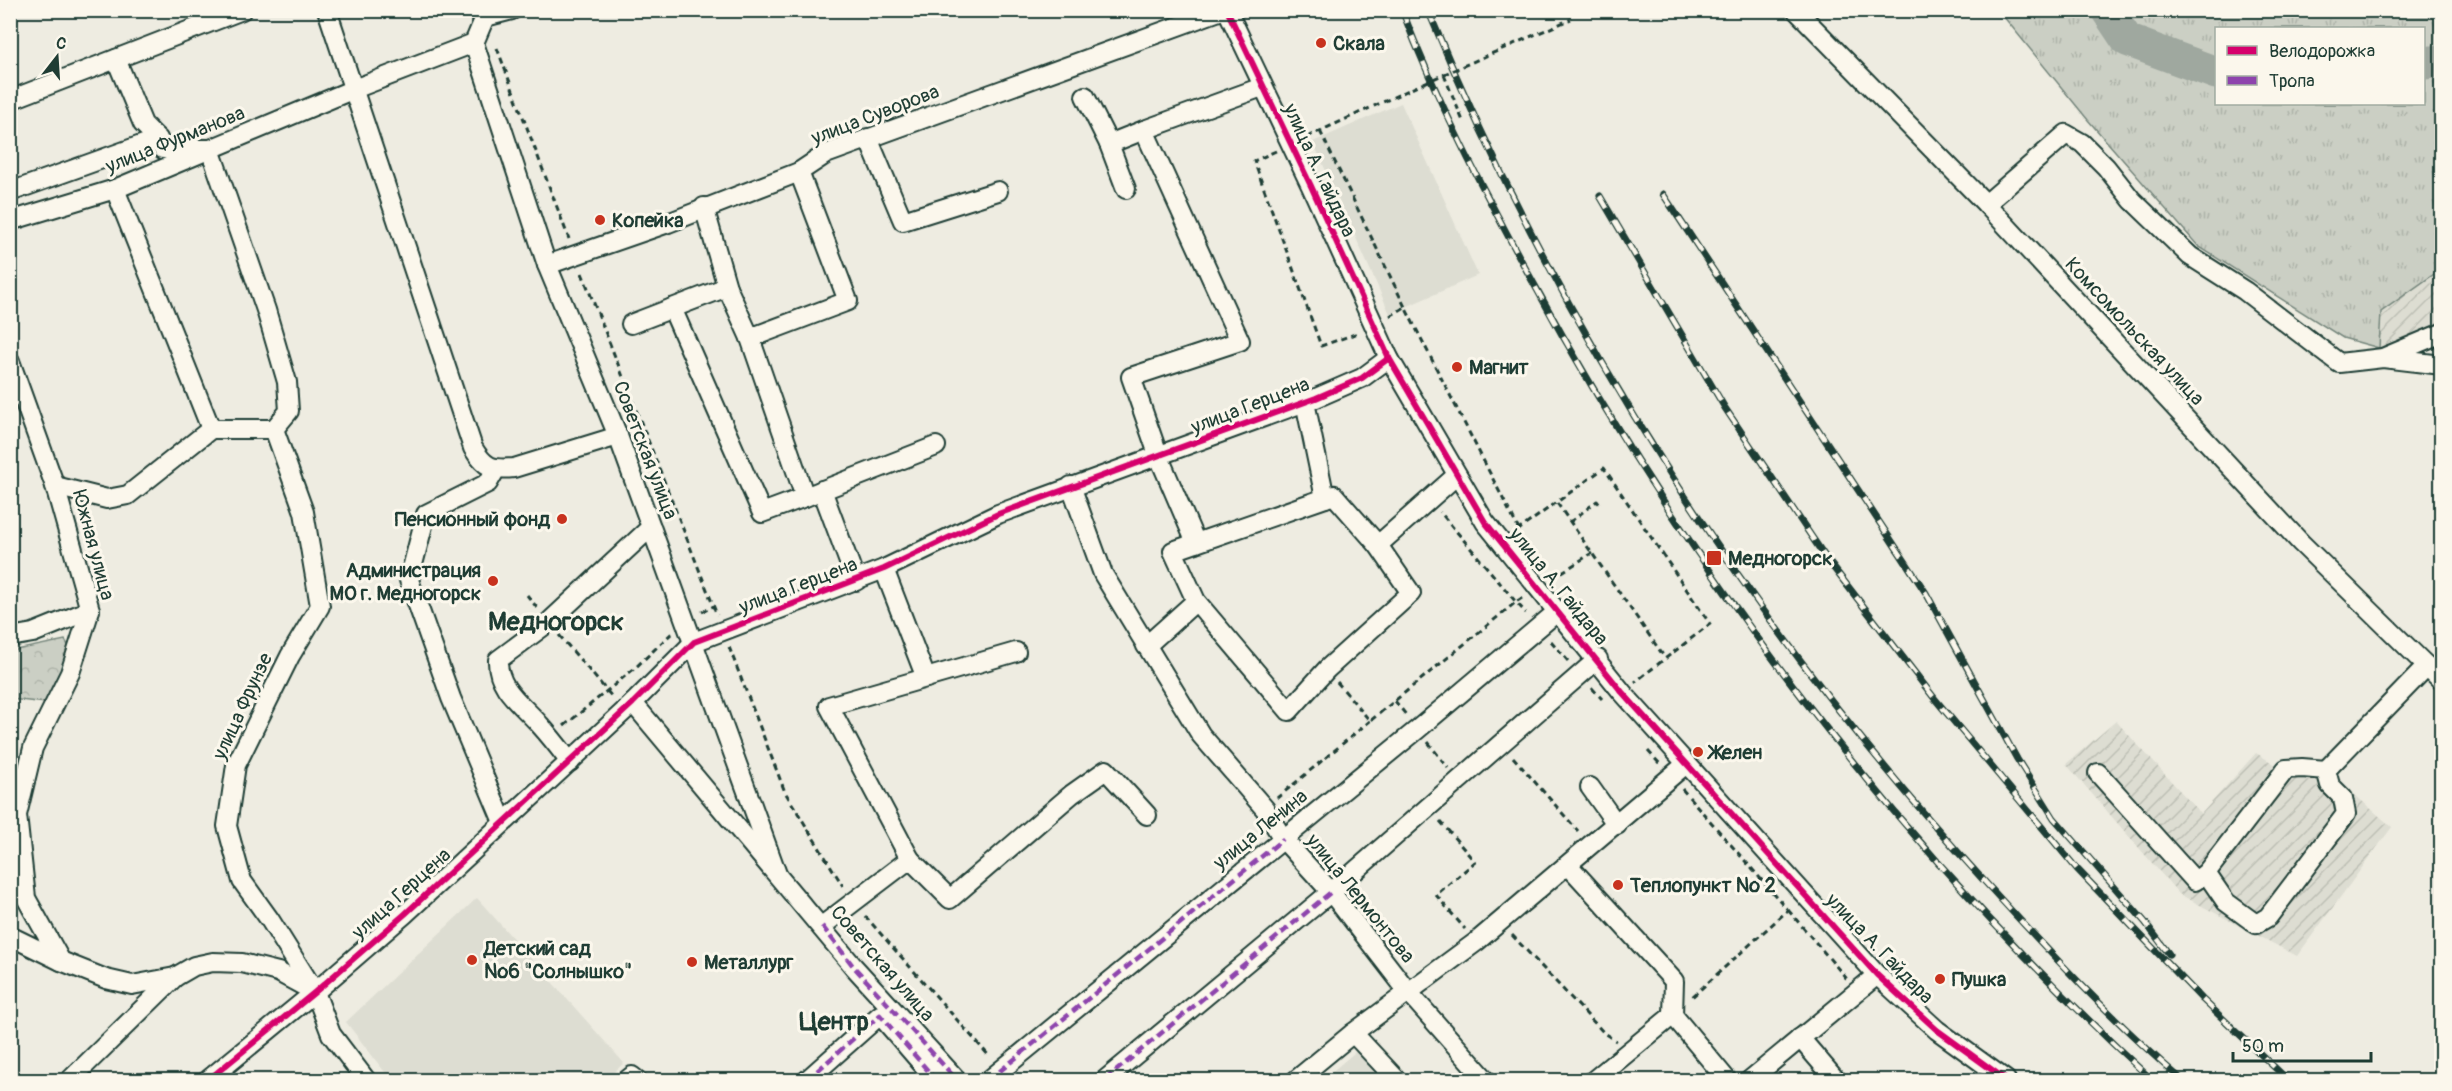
<svg xmlns="http://www.w3.org/2000/svg" width="2452" height="1091" viewBox="0 0 2452 1091" font-family="Pangolin,sans-serif">
  <style>
    .built { fill: #ddddd2 }
    .industrial { fill: url(#industrial-furrows) }
    .grass { fill: url(#grass-tufts); stroke: #75867c; stroke-width: 1.5; fill-rule: evenodd }
    .forest { fill: url(#forest-crowns); stroke: #75867c; stroke-width: 1.5 }
    .lines { fill: none; stroke-linecap: round; stroke-linejoin: round }
    .river { stroke: #9fa89f; stroke-width: 33 }
    .minor-casing { stroke: #1f3d34; stroke-width: 22 }
    .path { stroke: #1f3d34; stroke-width: 3; stroke-dasharray: 6 4.5; stroke-linecap: butt }
    .minor { stroke: #fbf7ec; stroke-width: 18 }
    .rail-casing { stroke: #1f3d34; stroke-width: 7 }
    .rail { stroke: #fbf7ec; stroke-width: 4.5; stroke-dasharray: 14; stroke-linecap: butt }
    .path-bridge { stroke: #1f3d34; stroke-width: 3; stroke-dasharray: 6 4.5; stroke-linecap: butt }
    .quiet { stroke: #8e44ad; stroke-width: 4.5; stroke-dasharray: 9 4.5; stroke-linecap: butt }
    .cycleway-casing { stroke: #fbf7ec; stroke-width: 10 }
    .cycleway { stroke: #d6006c; stroke-width: 6 }
    .poi-dot { fill: #c8321e; stroke: #fbf7ec; stroke-width: 2 }
    .labels { text-anchor: middle; stroke-width: 6; stroke-linejoin: round; paint-order: stroke }
    .poi-label { font-size: 20px; font-weight: bold; fill: #1f3d34; stroke: #fbf7ec; text-anchor: start }
    .street-label { font-size: 20px; fill: #1f3d34; stroke: #fbf7ec }
    .district-label { font-size: 26px; font-weight: bold; fill: #1f3d34; stroke: #fbf7ec }
  </style>
  <defs>
    <pattern id="industrial-furrows" width="10" height="10" patternUnits="userSpaceOnUse" patternTransform="scale(1.5)"><rect width="10" height="10" fill="#ddddd2"/><path d="M-1 1l2-2M0 10L10 0M9 11l2-2" fill="none" stroke="#bdbfb5"/></pattern>
    <pattern id="grass-tufts" width="24" height="20" patternUnits="userSpaceOnUse" patternTransform="scale(1.5)"><rect width="24" height="20" fill="#cbcfc4"/><path d="M3 7l-1-3M5 7V3M7 7l1-3M15 17l-1-3M17 17v-4M19 17l1-3" fill="none" stroke="#aeb3a9"/></pattern>
    <pattern id="forest-crowns" width="20" height="18" patternUnits="userSpaceOnUse" patternTransform="scale(1.5)"><rect width="20" height="18" fill="#cbcfc4"/><path d="M2 6a3 3 0 1 1 6 0M12 15a3 3 0 1 1 6 0" fill="none" stroke="#aeb3a9"/></pattern>
  </defs>
  <rect width="100%" height="100%" fill="#eeece1"/>
  <filter id="ink" filterUnits="userSpaceOnUse"><feTurbulence type="fractalNoise" baseFrequency=".0167" numOctaves="2"/><feDisplacementMap in="SourceGraphic" scale="12" xChannelSelector="R" yChannelSelector="G"/><feConvolveMatrix kernelMatrix="1 2 1 2 8 2 1 2 1" color-interpolation-filters="sRGB"/></filter>
  <g filter="url(#ink)">
    <g class="built">
      <polygon points="1401,103 1478,275 1390,314 1313,142"/>
      <polygon points="477,898 624,1063 605,1080 391,1080 346,1022"/>
      <polygon points="1360,1048 1387,1080 1322,1080"/>
    </g>
    <g class="industrial">
      <polygon points="2441,269 2441,342 2422,338 2379,348 2381,312"/>
      <polygon points="2116,721 2201,814 2256,753 2276,765 2326,770 2392,827 2297,956 2179,894 2066,764"/>
    </g>
    <path class="grass" d="M1999,11H2441V269L2381,312L2379,348L2343,338L2198,246L2088,120ZM2216,28H2424V104H2216Z"/>
    <polygon class="forest" points="65,640 71,650 46,703 11,699 11,651"/>
    <g class="lines">
      <g class="river">
        <polyline points="2107,10 2127,40 2216,73"/>
        <polyline points="2424,63 2442,61"/>
      </g>
      <g class="minor-casing">
        <g id="minor">
          <path d="M327,10L473,448C485,468 492,470 514,468L618,436"/>
          <polyline points="1227,10 1311,186 1389,358 1485,522 1622,692 1877,975 1937,1030 2006,1080"/>
          <polyline points="1796,10 1986,204 2301,543 2442,681"/>
          <polyline points="474,43 547,265 618,436 777,874"/>
          <polyline points="116,59 143,124 158,139 163,149 210,149 266,310 287,382 289,411 274,429"/>
          <polyline points="1085,96 1109,144 1144,130"/>
          <polyline points="10,100 242,10"/>
          <polyline points="868,138 903,221 998,191"/>
          <polyline points="1109,144 1126,189"/>
          <polyline points="799,172 848,301 750,338 805,497 936,446"/>
          <polyline points="115,189 211,429"/>
          <polyline points="10,192 158,139"/>
          <polyline points="1986,204 2066,134 2082,143 2106,167 2132,200 2190,256 2245,291 2339,363 2383,358 2442,365"/>
          <polyline points="704,207 727,287 750,338"/>
          <polyline points="10,221 115,189 354,89 474,43 485,17 512,10"/>
          <polyline points="547,265 668,223 799,172 826,154 1222,10"/>
          <polyline points="672,308 762,513 805,497"/>
          <polyline points="631,324 727,287"/>
          <polyline points="2385,357 2442,333"/>
          <polyline points="10,361 55,486 90,610 70,673 33,748 17,815 26,898 61,961 106,979 132,985 175,977 194,966 213,962 242,963 278,972 315,992"/>
          <polyline points="1305,402 1325,498"/>
          <polyline points="274,429 304,512 320,606 290,656 236,765 227,826 242,881 270,920 315,992 331,1034 366,1080"/>
          <polyline points="496,469 488,483 426,514 409,580 451,698 503,822"/>
          <polyline points="55,486 107,499 128,495 211,429 274,429"/>
          <polyline points="1071,486 1103,574 1201,735 1265,809 1283,839 1331,892 1409,993 1486,1080"/>
          <polyline points="822,490 856,581"/>
          <polyline points="1196,543 1159,457 1131,377 1240,341 1144,130 1262,87"/>
          <polyline points="1378,545 1457,475"/>
          <polyline points="884,569 926,678"/>
          <polyline points="10,637 33,633 90,610"/>
          <polyline points="1146,646 1196,601 1173,551 1334,495 1378,545 1411,593 1327,669 1289,711 1196,601"/>
          <polyline points="633,703 854,967 957,1080"/>
          <path d="M570,762C560,749 551,737 540,725C523,705 497,689 498,660L549,622L651,527"/>
          <polygon points="2302,768 2326,770 2330,785 2343,798 2346,814 2268,917 2256,924 2226,902 2206,873 2286,769"/>
          <polyline points="2326,770 2427,666"/>
          <polyline points="2098,773 2195,881 2206,873"/>
          <polyline points="1590,787 1617,825"/>
          <polyline points="910,859 829,706 1016,652"/>
          <polyline points="1568,865 1674,981 1673,1015"/>
          <polyline points="822,926 910,859 950,899 1072,794 1106,770 1147,815"/>
          <polyline points="10,936 61,961"/>
          <polyline points="1353,1033 1397,1080"/>
          <polyline points="1800,1038 1836,1080"/>
          <polyline points="70,1080 175,977"/>
          <polyline points="208,1080 315,992 405,914 633,703 694,642 884,569 998,514 1316,398 1362,378 1389,358"/>
          <polyline points="627,1080 632,1076 637,1080"/>
          <polyline points="807,1080 880,1015 936,1080"/>
          <polyline points="989,1080 1418,729 1558,611"/>
          <polyline points="1105,1080 1331,892 1598,659"/>
          <polyline points="1296,1080 1353,1033 1476,942 1686,764"/>
          <polyline points="1594,1080 1673,1015 1727,1080"/>
          <polyline points="1750,1080 1877,975"/>
        </g>
      </g>
      <g class="path">
        <polyline points="1565,10 1571,19"/>
        <polyline points="497,48 569,239"/>
        <polyline points="1444,75 1463,121"/>
        <polyline points="1320,131 1405,307"/>
        <polyline points="1307,137 1424,83"/>
        <polyline points="1276,151 1254,161 1321,346 1358,333"/>
        <polyline points="582,273 717,615"/>
        <polyline points="1390,316 1405,307 1519,530"/>
        <polyline points="1557,503 1665,658"/>
        <polyline points="1570,522 1597,501 1601,506"/>
        <polyline points="1517,531 1604,468 1710,624 1635,682"/>
        <polyline points="1553,578 1592,553"/>
        <polyline points="527,595 538,609"/>
        <polyline points="1522,598 1516,602 1526,613"/>
        <polyline points="702,612 714,606"/>
        <polyline points="559,635 613,698"/>
        <polyline points="1551,641 1568,661"/>
        <polyline points="729,647 785,792 843,886"/>
        <polyline points="1337,682 1370,721 1516,602 1440,512"/>
        <polyline points="1592,688 1602,699"/>
        <polyline points="1395,701 1407,716"/>
        <polyline points="564,726 635,668 672,633"/>
        <polyline points="1428,742 1448,768"/>
        <polyline points="1648,751 1660,764"/>
        <polyline points="1513,757 1578,831"/>
        <polyline points="1682,789 1788,910 1692,997"/>
        <polyline points="1277,798 1370,721"/>
        <polyline points="1440,821 1475,862 1436,895 1465,929"/>
        <polyline points="1788,910 1847,979"/>
        <polyline points="865,916 990,1057"/>
        <polyline points="1512,935 1605,1034 1616,1041"/>
      </g>
      <use href="#minor" class="minor"/>
      <g class="rail-casing">
        <g id="rail">
          <path d="M1402,10C1437,101 1482,188 1528,273C1690,574 1900,849 2152,1080"/>
          <path d="M1428,10C1561,332 1751,627 1986,883C2048,951 2112,1020 2182,1080"/>
          <polyline points="1663,194 1926,593 2017,759 2054,818 2145,922 2169,954"/>
          <polyline points="1600,196 1725,408 1826,558 1935,699 2077,869 2202,999 2288,1080"/>
        </g>
      </g>
      <use href="#rail" class="rail"/>
      <polyline class="path-bridge" points="1424,83 1571,19"/>
      <g class="quiet">
        <polyline points="822,926 854,967 957,1080"/>
        <polyline points="807,1080 880,1015 936,1080"/>
        <polyline points="989,1080 1283,839"/>
        <polyline points="1105,1080 1331,892"/>
      </g>
      <g class="cycleway-casing">
        <g id="cycleway">
          <polyline points="1227,10 1311,186 1389,358 1485,522 1622,692 1877,975 1937,1030 2006,1080"/>
          <polyline points="208,1080 315,992 405,914 633,703 694,642 884,569 998,514 1316,398 1362,378 1389,358"/>
        </g>
      </g>
      <use href="#cycleway" class="cycleway"/>
    </g>
  </g>
  <g class="poi-dot">
    <circle cx="1321" cy="43" r="6"/>
    <circle cx="600" cy="220" r="6"/>
    <circle cx="1457" cy="367" r="6"/>
    <circle cx="562" cy="519" r="6"/>
    <rect x="1706" y="550" width="16" height="16" rx="3"/>
    <circle cx="493" cy="581" r="6"/>
    <circle cx="1698" cy="752" r="6"/>
    <circle cx="1618" cy="885" r="6"/>
    <circle cx="472" cy="960" r="6"/>
    <circle cx="692" cy="962" r="6"/>
    <circle cx="1940" cy="979" r="6"/>
  </g>
  <g class="labels">
    <g class="poi-label">
      <text x="1333" y="50">Скала</text>
      <text x="612" y="227">Копейка</text>
      <text x="1469" y="374">Магнит</text>
      <text x="550" y="526" text-anchor="end">Пенсионный фонд</text>
      <text x="1728" y="565">Медногорск</text>
      <text x="481" y="577" text-anchor="end">Администрация<tspan x="481" dy="23">МО г. Медногорск</tspan></text>
      <text x="1710" y="759">Желен</text>
      <text x="1630" y="892">Теплопункт № 2</text>
      <text x="484" y="955">Детский сад<tspan x="484" dy="23">№6 "Солнышко"</tspan></text>
      <text x="704" y="969">Металлург</text>
      <text x="1952" y="986">Пушка</text>
    </g>
    <g class="street-label">
      <text transform="translate(875 114) rotate(-21)" y="7">улица Суворова</text>
      <text transform="translate(175 139) rotate(-22)" y="7">улица Фурманова</text>
      <text transform="translate(1320 170) rotate(65)" y="7">улица А. Гайдара</text>
      <text transform="translate(2135 331) rotate(47)" y="7">Комсомольская улица</text>
      <text transform="translate(1250 405) rotate(-21)" y="7">улица Герцена</text>
      <text transform="translate(646 450) rotate(69)" y="7">Советская улица</text>
      <text transform="translate(94 545) rotate(75)" y="7">Южная улица</text>
      <text transform="translate(798 585) rotate(-21)" y="7">улица Герцена</text>
      <text transform="translate(1559 586) rotate(51)" y="7">улица А. Гайдара</text>
      <text transform="translate(242 706) rotate(-65)" y="7">улица Фрунзе</text>
      <text transform="translate(1260 829) rotate(-39)" y="7">улица Ленина</text>
      <text transform="translate(401 893) rotate(-42)" y="7">улица Герцена</text>
      <text transform="translate(1361 898) rotate(51)" y="7">улица Лермонтова</text>
      <text transform="translate(1880 948) rotate(46)" y="7">улица А. Гайдара</text>
      <text transform="translate(883 963) rotate(49)" y="7">Советская улица</text>
    </g>
    <g class="district-label">
      <text x="556" y="630">Медногорск</text>
      <text x="834" y="1030">Центр</text>
    </g>
  </g>
  <rect width="2452" height="1091" fill="none" stroke="#fbf7ec" stroke-width="36"/>
  <rect x="18" y="18" width="2416" height="1055" fill="none" stroke="#1f3d34" stroke-width="2" filter="url(#ink)"/>
  <rect x="2215" y="27" width="210" height="78" fill="#fbf7ec" stroke="#a3ada2" stroke-width="1.5"/>
  <rect x="2227" y="46" width="30" height="9" fill="#d6006c" stroke="#a3ada2" stroke-width="1.5"/>
  <text x="2269" y="57" font-size="18" fill="#1f3d34">Велодорожка</text>
  <rect x="2227" y="76" width="30" height="9" fill="#8e44ad" stroke="#a3ada2" stroke-width="1.5"/>
  <text x="2269" y="87" font-size="18" fill="#1f3d34">Тропа</text>
  <g transform="translate(57 57) rotate(17)" stroke="#fbf7ec" stroke-width="4.5" paint-order="stroke">
  <path d="M0-4.5L10 22L0 15L-10 22Z" fill="#1f3d34"/>
  <text y="-9" font-size="16" font-weight="bold" text-anchor="middle" fill="#1f3d34">С</text>
  </g>
  <path d="M2233 1052v9h138v-9" fill="none" stroke="#1f3d34" stroke-width="3"/>
  <text x="2242" y="1052" font-size="18" fill="#1f3d34" stroke="#fbf7ec" stroke-width="4.5" paint-order="stroke">50 m</text>
</svg>
